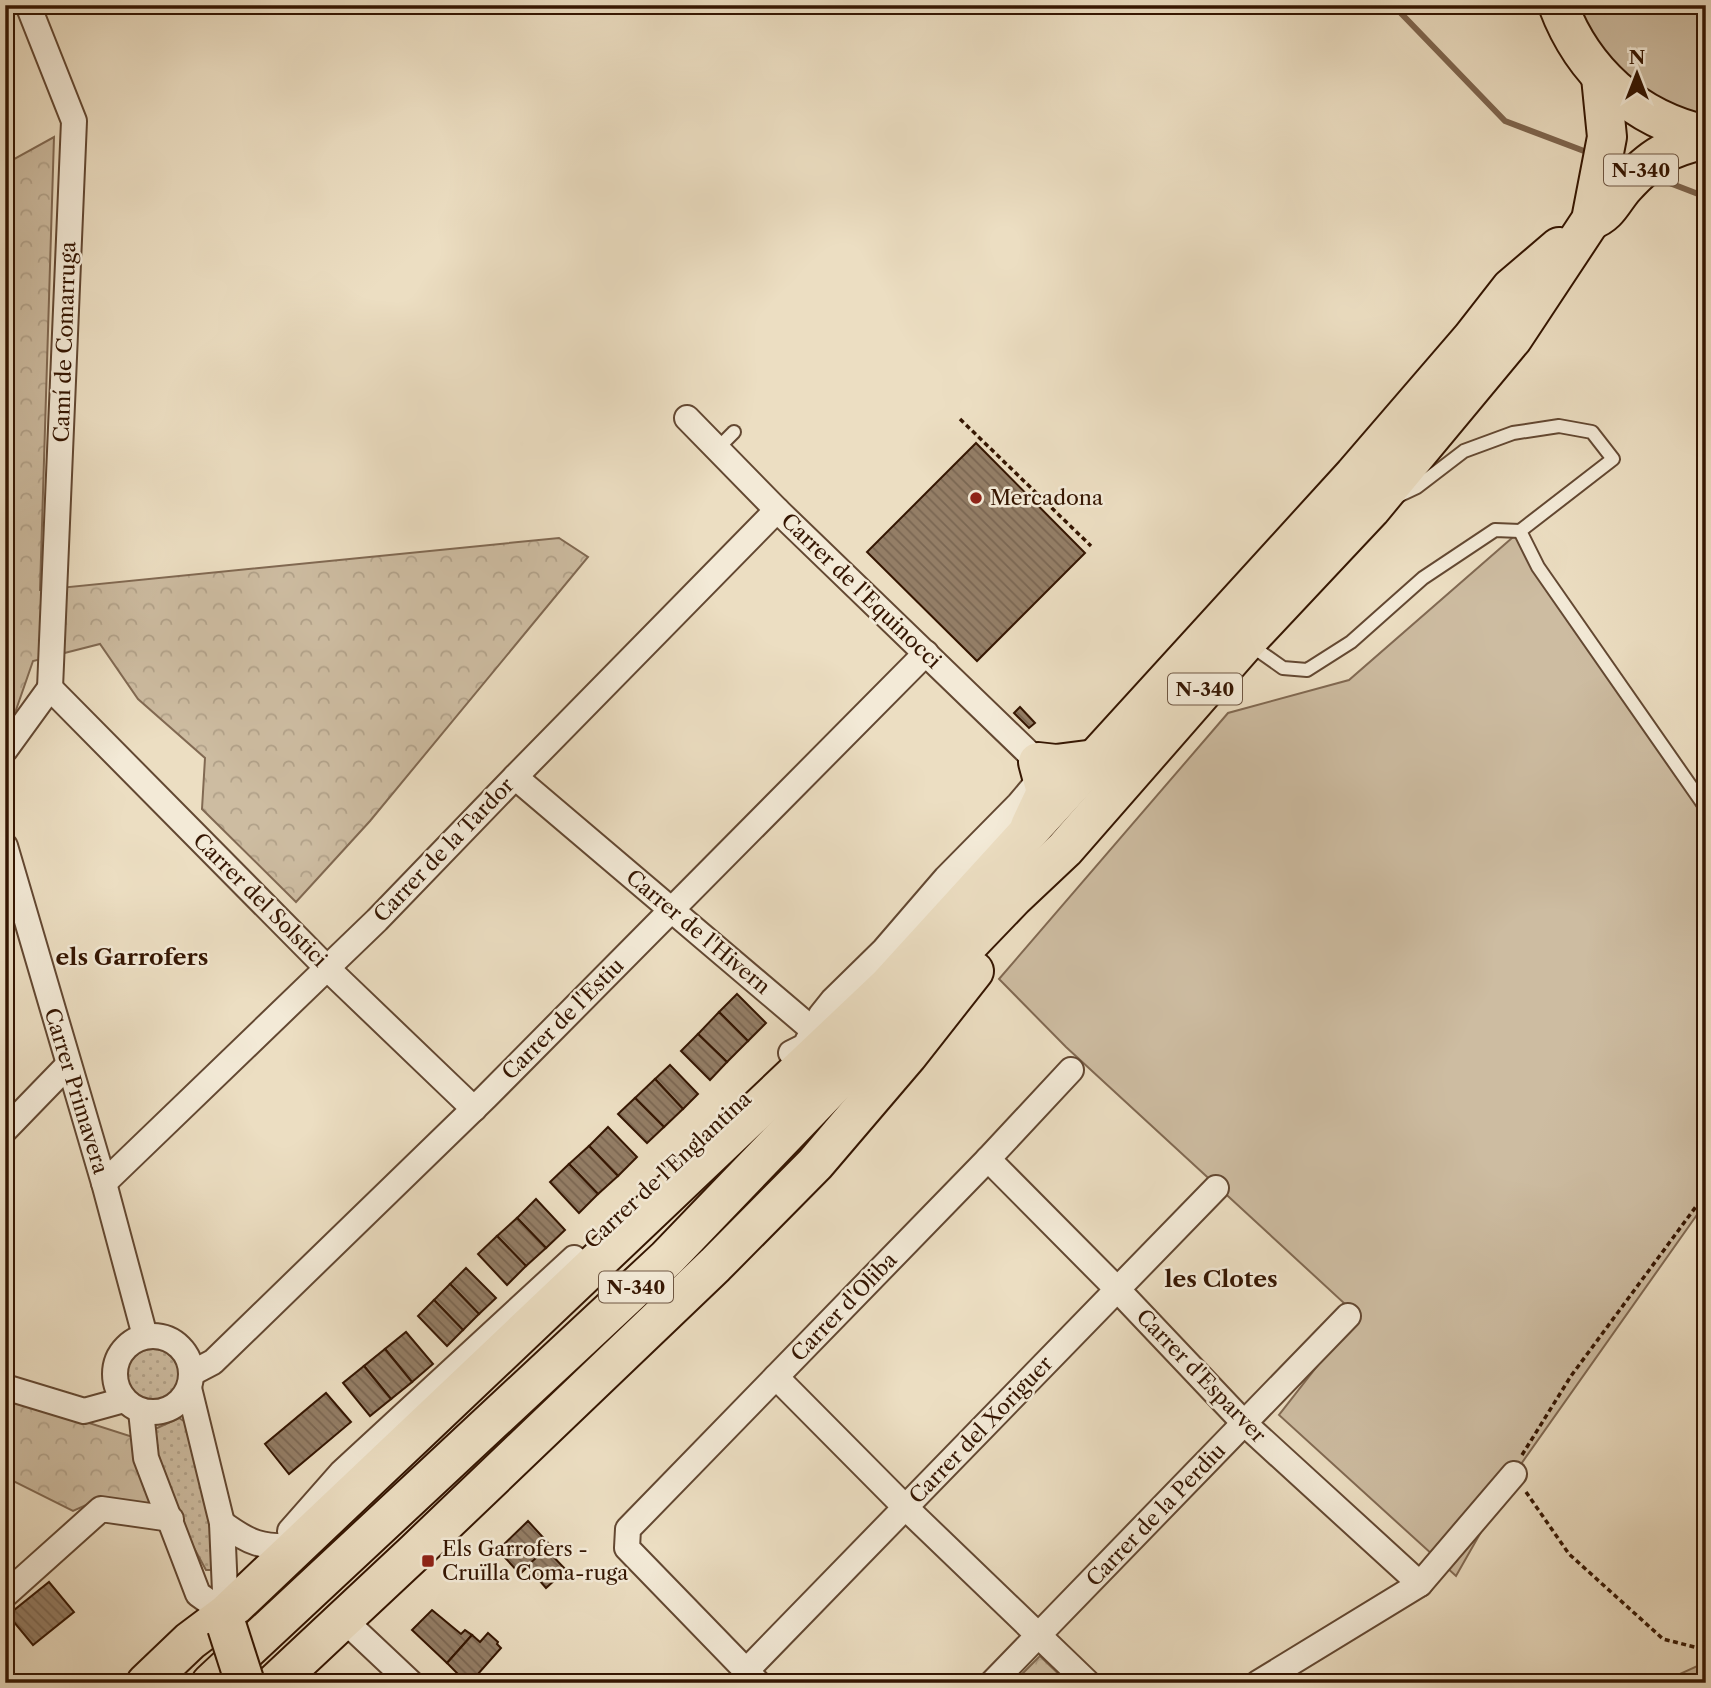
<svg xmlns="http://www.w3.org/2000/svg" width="1711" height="1688" viewBox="0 0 1711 1688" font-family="'Libre Caslon Text',serif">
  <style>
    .grass { fill: #cdbca1; stroke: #816952; stroke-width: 2 }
    .forest { fill: url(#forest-crowns); stroke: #816952; stroke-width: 2 }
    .garden { fill: url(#garden-dots); stroke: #816952; stroke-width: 2 }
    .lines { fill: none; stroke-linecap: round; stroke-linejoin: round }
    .stream { stroke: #7e654e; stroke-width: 6 }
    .building { fill: url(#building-back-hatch); stroke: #351602; stroke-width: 2 }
    .service-casing { stroke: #634832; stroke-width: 16 }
    .minor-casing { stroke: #634832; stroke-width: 28 }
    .primary-casing { stroke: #351602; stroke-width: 42 }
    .path { stroke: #351602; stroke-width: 3.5; stroke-dasharray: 5 3.5; stroke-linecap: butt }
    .service { stroke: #f3ead7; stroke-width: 12 }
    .minor { stroke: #f3ead7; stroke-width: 24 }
    .primary { stroke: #ecdec2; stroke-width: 38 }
    .primary-bridge-casing { stroke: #351602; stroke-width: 42; stroke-linecap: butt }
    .primary-bridge { stroke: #ecdec2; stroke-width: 38 }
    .poi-dot { fill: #8f2418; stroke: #f3ead7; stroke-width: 2.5 }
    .labels { text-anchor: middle; stroke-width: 5; stroke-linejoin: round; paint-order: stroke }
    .shield { fill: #f3ead7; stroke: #6e5642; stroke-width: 2 }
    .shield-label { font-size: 19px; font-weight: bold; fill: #351602 }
    .street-label { font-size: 21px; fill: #351602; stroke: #f3ead7 }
    .poi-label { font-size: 21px; fill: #351602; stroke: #f3ead7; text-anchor: start }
    .neighbourhood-label { font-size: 23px; font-weight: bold; fill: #351602; stroke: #f3ead7 }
  </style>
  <defs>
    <pattern id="forest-crowns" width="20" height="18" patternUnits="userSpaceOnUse" patternTransform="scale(1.75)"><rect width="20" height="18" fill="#cdbca1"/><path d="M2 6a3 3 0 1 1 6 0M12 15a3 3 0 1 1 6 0" fill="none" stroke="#b1a189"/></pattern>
    <pattern id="garden-dots" width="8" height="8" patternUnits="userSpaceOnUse" patternTransform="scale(1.75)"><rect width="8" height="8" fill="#cdbca1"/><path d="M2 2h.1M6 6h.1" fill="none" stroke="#b1a189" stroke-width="1.8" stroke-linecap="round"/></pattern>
    <pattern id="building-back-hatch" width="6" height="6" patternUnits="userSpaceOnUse" patternTransform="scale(1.75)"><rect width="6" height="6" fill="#947e66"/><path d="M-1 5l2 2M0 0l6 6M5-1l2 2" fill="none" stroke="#7a6652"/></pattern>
  </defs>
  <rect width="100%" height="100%" fill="#ecdec2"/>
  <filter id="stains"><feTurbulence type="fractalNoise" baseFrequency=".00286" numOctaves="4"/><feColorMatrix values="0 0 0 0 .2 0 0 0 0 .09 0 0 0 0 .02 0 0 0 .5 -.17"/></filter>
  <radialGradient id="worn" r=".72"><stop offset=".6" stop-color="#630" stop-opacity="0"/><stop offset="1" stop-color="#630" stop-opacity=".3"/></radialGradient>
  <g class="grass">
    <polygon points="1569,5 1706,5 1706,122 1613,74"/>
    <polygon points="1520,531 1706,808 1706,1202 1514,1474 1456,1576 1279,1415 1357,1315 1066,1047 999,979 1228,713 1349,680"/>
    <polygon points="1706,1662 1706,1683 1672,1683 1671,1678"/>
  </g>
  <g class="forest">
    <polygon points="54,137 40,590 559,538 588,557 370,821 296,902 202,809 205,758 138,699 100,644 33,661 16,710 5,722 5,164"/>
    <polygon points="5,1396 136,1438 156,1507 104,1497 73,1511 5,1477"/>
    <polygon points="1040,1656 1068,1683 1013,1683"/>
  </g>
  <g class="garden">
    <circle cx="153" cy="1375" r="26"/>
    <path d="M179,1418L195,1428L210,1507L216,1570H206C187,1537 153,1467 155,1429Z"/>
  </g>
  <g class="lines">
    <g class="stream">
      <polyline points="1393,5 1505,121 1592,154"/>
      <polyline points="1654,177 1706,197"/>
    </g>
  </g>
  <g class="building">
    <polygon points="976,443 1085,553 977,661 867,552"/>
    <polygon points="1020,707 1035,723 1029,728 1014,713"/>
    <polygon points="737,994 766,1023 748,1041 719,1012"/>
    <polygon points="719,1012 748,1041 727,1062 698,1034"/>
    <polygon points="698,1034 727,1062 710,1080 681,1051"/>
    <polygon points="670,1065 698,1094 683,1109 655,1079"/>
    <polygon points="655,1079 683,1109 664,1127 635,1098"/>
    <polygon points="635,1098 664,1127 647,1143 618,1114"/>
    <polygon points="608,1127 637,1157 618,1176 589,1146"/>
    <polygon points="589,1146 618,1176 598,1194 569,1164"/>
    <polygon points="569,1164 598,1194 579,1213 550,1182"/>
    <polygon points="536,1199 565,1230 546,1248 517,1218"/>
    <polygon points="517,1218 546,1248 526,1266 497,1236"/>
    <polygon points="497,1236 526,1266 507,1285 478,1254"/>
    <polygon points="466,1268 496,1298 479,1314 450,1284"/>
    <polygon points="450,1284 479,1314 463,1330 434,1300"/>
    <polygon points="434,1300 463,1330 447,1346 418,1316"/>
    <polygon points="406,1332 433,1364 412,1382 385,1349"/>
    <polygon points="385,1349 412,1382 391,1399 364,1366"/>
    <polygon points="364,1366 391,1399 370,1416 343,1383"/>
    <polygon points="326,1393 351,1422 289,1474 265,1444"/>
    <polygon points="528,1521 550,1545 520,1574 498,1550"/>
    <polygon points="546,1549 566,1570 546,1588 527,1566"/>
    <polygon points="49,1582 74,1612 33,1645 8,1615"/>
    <polygon points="432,1610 461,1634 465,1630 472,1635 447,1663 412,1630"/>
    <polygon points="488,1633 498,1642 497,1644 501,1648 470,1683 461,1683 454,1677 457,1673 447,1663 472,1635 480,1642"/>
  </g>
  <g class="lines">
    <g class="service-casing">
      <g id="service">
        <polyline points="717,449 734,432"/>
        <polyline points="1400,495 1417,487 1464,451 1513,433 1559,426 1592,432 1613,459 1520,531 1538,567 1706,808"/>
        <polyline points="1249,644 1283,668 1307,670 1351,642 1423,578 1495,530 1520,531"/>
      </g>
    </g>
    <g class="minor-casing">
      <g id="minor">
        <polyline points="28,5 74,121 50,688"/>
        <polyline points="687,418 777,510 1038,762"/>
        <polyline points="50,688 328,969 474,1109"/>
        <polyline points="5,750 50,688"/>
        <polyline points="515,777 813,1030"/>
        <polyline points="5,846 104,1183 145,1336"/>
        <polyline points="791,1053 805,1046 821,1015 833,1000 884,950 946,878 1019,804 1040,779"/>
        <polyline points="5,1130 68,1065"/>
        <polyline points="988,1159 1118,1290 1245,1424 1420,1584"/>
        <polyline points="104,1183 377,920 515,777 777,510"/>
        <circle cx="153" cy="1374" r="38"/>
        <polyline points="192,1373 213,1362 486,1097 926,653"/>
        <polyline points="776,1377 905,1507 1088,1683"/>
        <polyline points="5,1387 84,1411 124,1400"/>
        <polyline points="189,1388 222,1523 226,1614"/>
        <polyline points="141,1411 146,1458 198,1594 226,1614"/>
        <path d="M222,1523C249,1543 262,1548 296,1546"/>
        <polyline points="290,1531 342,1472 574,1258"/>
        <polyline points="5,1595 101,1509 171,1519"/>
        <polyline points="343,1619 411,1683"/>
        <polyline points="746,1671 1216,1188"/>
        <polyline points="758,1683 627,1548 628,1529 988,1159 1071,1070"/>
        <polyline points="992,1683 1348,1316"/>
        <polyline points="1258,1683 1420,1584 1514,1474"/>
      </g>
    </g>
    <g class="primary-casing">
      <g id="primary">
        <path d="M1558,5C1583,72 1635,119 1706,135"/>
        <path d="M1591,220C1609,214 1613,199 1625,186C1653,156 1667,148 1706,139"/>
        <polyline points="1030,826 1046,792 1038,762 1056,764 1095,759"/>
        <polyline points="146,1683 190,1641 226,1614 888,986 1354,475 1472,338 1511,288 1559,247"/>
        <polyline points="211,1683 667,1258 1013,898 1065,849 1246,642 1371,509 1513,338 1591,220 1607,137 1601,77"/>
        <polyline points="275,1683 415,1552 715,1265 815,1164 908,1055 974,971"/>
      </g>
    </g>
    <g class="path">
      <polyline points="960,419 1091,546"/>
      <polyline points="1522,1455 1571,1376 1706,1193"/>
      <polyline points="1526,1492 1569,1554 1663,1639 1706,1650"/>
    </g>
    <use href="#service" class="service"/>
    <use href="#minor" class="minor"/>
    <use href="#primary" class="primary"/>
    <g class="primary-bridge-casing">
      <polyline id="primary-bridge" points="227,1627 245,1683"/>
    </g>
    <use href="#primary-bridge" class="primary-bridge"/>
  </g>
  <g class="poi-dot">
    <circle cx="976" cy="498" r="7"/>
    <rect x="421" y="1554" width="14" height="14" rx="3.5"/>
  </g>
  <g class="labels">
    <g class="shield">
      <rect x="1604" y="154.5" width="74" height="31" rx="5"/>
      <rect x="1168" y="673.5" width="74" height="31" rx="5"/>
      <rect x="599" y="1271.5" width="74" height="31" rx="5"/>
    </g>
    <g class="shield-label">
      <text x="1641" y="177">N-340</text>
      <text x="1205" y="696">N-340</text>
      <text x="636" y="1294">N-340</text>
    </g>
    <g class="street-label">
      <text transform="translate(65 342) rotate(-88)" y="7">Camí de Comarruga</text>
      <text transform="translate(861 591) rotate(44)" y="7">Carrer de l'Equinocci</text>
      <text transform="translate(444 850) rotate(-46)" y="7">Carrer de la Tardor</text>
      <text transform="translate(260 900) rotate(45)" y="7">Carrer del Solstici</text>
      <text transform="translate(698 932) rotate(40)" y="7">Carrer de l'Hivern</text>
      <text transform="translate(563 1019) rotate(-45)" y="7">Carrer de l'Estiu</text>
      <text transform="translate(76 1091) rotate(73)" y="7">Carrer Primavera</text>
      <text transform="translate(668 1170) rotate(-43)" y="7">Carrer de l'Englantina</text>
      <text transform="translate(844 1307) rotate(-46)" y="7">Carrer d'Oliba</text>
      <text transform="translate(1201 1376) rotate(46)" y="7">Carrer d'Esparver</text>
      <text transform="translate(981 1430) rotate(-46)" y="7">Carrer del Xoriguer</text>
      <text transform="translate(1156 1515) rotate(-46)" y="7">Carrer de la Perdiu</text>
    </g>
    <g class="poi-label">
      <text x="990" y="505">Mercadona</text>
      <text x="442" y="1556">Els Garrofers -<tspan x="442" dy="24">Cruïlla Coma-ruga</tspan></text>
    </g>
    <g class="neighbourhood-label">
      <text x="132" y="965">els Garrofers</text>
      <text x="1221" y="1287">les Clotes</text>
    </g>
  </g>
  <rect width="1711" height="1688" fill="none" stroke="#ecdec2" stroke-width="28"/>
  <rect x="7" y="7" width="1697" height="1674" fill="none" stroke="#351602" stroke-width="3.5"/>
  <rect x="14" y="14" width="1683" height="1660" fill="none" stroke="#351602" stroke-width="2"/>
  <g transform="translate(1637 74)" stroke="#f3ead7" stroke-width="5" paint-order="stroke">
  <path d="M0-5L12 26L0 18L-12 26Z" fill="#351602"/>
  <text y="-10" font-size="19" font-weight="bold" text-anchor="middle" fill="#351602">N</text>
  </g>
  <rect width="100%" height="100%" filter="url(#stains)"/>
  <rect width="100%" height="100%" fill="url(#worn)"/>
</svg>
